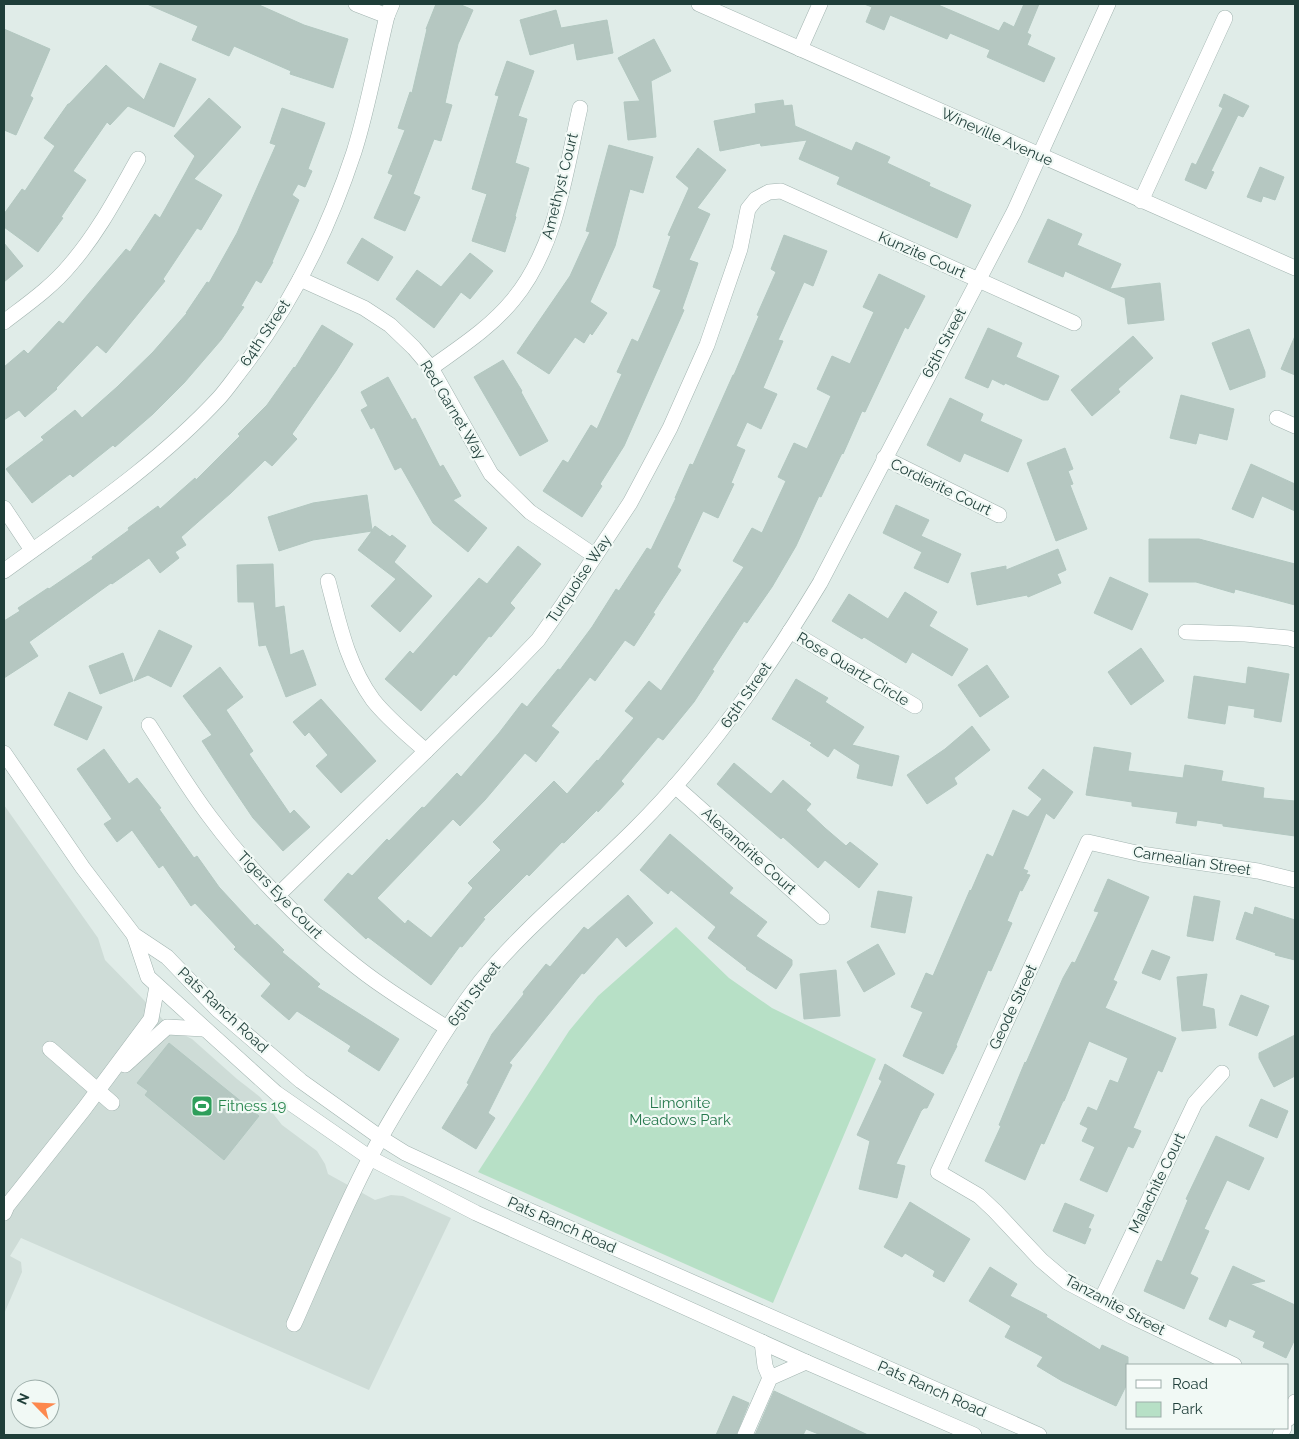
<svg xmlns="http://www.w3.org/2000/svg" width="1299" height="1439" viewBox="0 0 1299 1439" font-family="Raleway,sans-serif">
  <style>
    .built { fill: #cedcd7 }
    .green { fill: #b7e0c6 }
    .building { fill: #b5c7c1; stroke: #b2c7c0 }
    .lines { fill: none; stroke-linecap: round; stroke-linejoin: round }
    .minor-casing { stroke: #a2b4b0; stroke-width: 16 }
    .minor { stroke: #fff; stroke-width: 15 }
    .labels { text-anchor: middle; stroke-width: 4.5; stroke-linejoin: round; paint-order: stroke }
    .street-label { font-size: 15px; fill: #1f3e39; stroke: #f1f9f5 }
    .park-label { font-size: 15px; fill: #26794d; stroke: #f1f9f5 }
    .leisure-label { font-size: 15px; fill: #27864d; stroke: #f1f9f5; text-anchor: start }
  </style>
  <rect width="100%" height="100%" fill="#e0ece8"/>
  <polygon class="built" points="4,805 98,938 105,960 178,1035 184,1035 192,1039 237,1079 260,1097 282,1125 317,1151 325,1164 328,1174 375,1200 391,1195 403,1196 451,1218 369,1390 21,1238 10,1256 21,1262 22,1272 4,1314"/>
  <polygon class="green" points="676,927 729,978 772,1008 876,1059 773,1303 478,1172 569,1031 598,996"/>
  <g class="building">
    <polygon points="147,4 257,4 304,25 348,39 333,88 290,74 291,71 234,46 229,56 192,40 198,26"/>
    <polygon points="436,4 459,4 473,10 458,44 445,103 452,105 441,141 434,139 413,194 420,197 405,231 374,218 393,175 388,173 405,130 398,128 410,92 412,93 427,29 426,29"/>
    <polygon points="864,4 936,4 999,31 1004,22 1014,27 1024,4 1039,4 1027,33 1031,35 1027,45 1055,58 1044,82 987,57 990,50 950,33 947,39 890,15 884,30 866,22 872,7"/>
    <polygon points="556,10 561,28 607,20 613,53 577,60 574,43 530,55 520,20"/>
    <polygon points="4,29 50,49 30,96 33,98 16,135 4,130"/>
    <polygon points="654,39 671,71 651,81 656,137 628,140 624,102 640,101 618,58"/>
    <polygon points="507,61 534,71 518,116 527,119 515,163 529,168 515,216 516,217 505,252 472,241 487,194 472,189 499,96 495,95"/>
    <polygon points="160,63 196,79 174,127 128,106 110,125 107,122 73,171 86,180 61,217 63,218 38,252 4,227 4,214 22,189 25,191 55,146 44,138 68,104 69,104 106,65 144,100"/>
    <polygon points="1224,94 1249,106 1243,117 1238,115 1211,171 1214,172 1206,189 1185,180 1192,163 1196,165 1223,108 1219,106"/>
    <polygon points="209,98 241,127 194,179 222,195 201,230 197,228 163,279 165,281 106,353 97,345 56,388 57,389 25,417 19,410 4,420 4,367 24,350 28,354 59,321 63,324 126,249 130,252 155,214 160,218 195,156 174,136"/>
    <polygon points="783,100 784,106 792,105 795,126 852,151 856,142 890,157 887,163 930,183 929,186 971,205 957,238 837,184 840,177 799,159 807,140 761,146 760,143 720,151 714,121 756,113 755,104"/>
    <polygon points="282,108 325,123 308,169 312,171 305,187 298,184 292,195 299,200 272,262 273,262 261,283 256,280 241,306 244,307 221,340 184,383 153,414 115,447 113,445 73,477 70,474 32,503 6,469 44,440 41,437 75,410 82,418 117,387 153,352 187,313 186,313 207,282 209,283 237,233 276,145 270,143"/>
    <polygon points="609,145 653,157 643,193 630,189 615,246 590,302 607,313 592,335 590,333 584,343 575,337 549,374 517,353 570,276 590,232 586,231"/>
    <polygon points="698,148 726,170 697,208 710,214 689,260 698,263 682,309 684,310 624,446 600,484 602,486 582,517 543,491 563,460 568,463 591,425 597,429 622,374 617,372 632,339 638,342 661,290 653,287 671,236 668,235 689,188 676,177"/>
    <polygon points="1260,167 1284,177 1275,200 1263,196 1261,202 1247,197"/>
    <polygon points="1048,219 1082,234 1077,245 1121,264 1110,289 1160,283 1164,320 1128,324 1125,298 1065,271 1063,277 1028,262"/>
    <polygon points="784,235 827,251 813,286 804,282 778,340 783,341 763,388 777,394 761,429 747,422 736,446 745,450 731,483 734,484 718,518 703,511 677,567 681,570 653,613 655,614 634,646 625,640 595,681 590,677 551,726 559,732 536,762 525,753 485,800 460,826 453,819 377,898 405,924 408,920 431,938 473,888 468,883 501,850 493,842 554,781 567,794 597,760 598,761 634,718 625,711 649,681 661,691 744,567 733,561 752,528 762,533 786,481 778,477 794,443 807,449 831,396 817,389 832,356 850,364 874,312 863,307 879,274 925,296 908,329 905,327 865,412 862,411 843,454 842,453 821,497 819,496 796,546 772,587 747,623 744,621 712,670 714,671 694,702 663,740 658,737 621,781 624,784 598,812 597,810 564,843 562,842 529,876 527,874 483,918 485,919 462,947 460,946 431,985 368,937 366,939 324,900 348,873 352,876 387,839 389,841 422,807 424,808 457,773 461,777 499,733 522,703 527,707 558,669 560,670 592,627 616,589 619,591 647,548 651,550 676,498 675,498 690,464 693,465 733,375 734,375 759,316 757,315 776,272 771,269"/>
    <polygon points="362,238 393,257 378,281 347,263"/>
    <polygon points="4,243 23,266 4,282"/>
    <polygon points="470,253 493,271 470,299 461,292 434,328 396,299 417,270 441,287"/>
    <polygon points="322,325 353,344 336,371 292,434 297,439 272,466 265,460 231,493 181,537 186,545 175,552 179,558 160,573 149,558 112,584 111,583 29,642 38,656 4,678 4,621 20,611 18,608 48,588 49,589 93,559 92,557 129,530 128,528 158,506 160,509 195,478 196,480 240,436 238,434 267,405 294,367 295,368"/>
    <polygon points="988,328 1022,343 1016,357 1059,376 1048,400 1043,400 1005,383 1004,385 992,379 988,388 965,378"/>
    <polygon points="1249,329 1265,372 1265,377 1230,390 1212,343"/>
    <polygon points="1133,336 1153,358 1118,389 1120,392 1092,416 1071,390"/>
    <polygon points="1295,336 1295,375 1281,369"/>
    <polygon points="503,360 522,391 521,392 548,441 520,456 474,377"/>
    <polygon points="388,377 412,420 415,418 440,467 443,465 461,496 453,500 487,528 468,552 433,523 401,467 395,470 374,427 371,429 361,410 368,406 361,392"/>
    <polygon points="1181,395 1234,409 1227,440 1199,433 1196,444 1170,438"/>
    <polygon points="950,398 983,414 980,421 1022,440 1008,472 964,453 960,462 927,445"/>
    <polygon points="1065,448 1073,469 1068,471 1073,484 1070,485 1087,529 1056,541 1027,463"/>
    <polygon points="1251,464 1295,484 1295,511 1262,496 1253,518 1232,509"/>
    <polygon points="367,495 372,530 375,526 390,537 392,535 406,546 394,562 432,596 400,632 371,606 396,579 358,550 372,531 313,540 279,551 268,517 313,503"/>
    <polygon points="896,505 929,520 921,536 961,554 948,583 914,568 922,552 883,533"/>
    <polygon points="1149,539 1199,539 1295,564 1295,605 1235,589 1234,593 1196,582 1149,582"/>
    <polygon points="518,546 541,564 510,603 515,608 491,637 489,636 456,676 454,674 421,711 385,679 410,651 413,654 479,578 487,584"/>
    <polygon points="1058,549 1066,570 1057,574 1061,583 1028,597 1027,595 977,605 971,573 1006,566 1006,570"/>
    <polygon points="273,564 275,608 284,606 290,655 303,650 316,685 286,697 266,645 259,646 254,602 238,602 237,565"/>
    <polygon points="1110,577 1148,594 1132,630 1094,613"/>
    <polygon points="905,592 937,612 929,626 968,649 952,676 912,652 906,663 864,637 862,639 832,621 849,594 888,619"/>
    <polygon points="159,630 192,646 171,687 148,675 134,681"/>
    <polygon points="1141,648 1164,681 1131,705 1108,672"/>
    <polygon points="123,653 133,681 100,694 89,666"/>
    <polygon points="987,665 1009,697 980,717 958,685"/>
    <polygon points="220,667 243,697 226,710 253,751 249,754 290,814 294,810 310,827 283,851 253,818 226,778 202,741 212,735 183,696"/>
    <polygon points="1248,667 1289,674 1281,722 1254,717 1255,709 1228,705 1225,724 1188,718 1194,676 1246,684"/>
    <polygon points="796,679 828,698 825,702 864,727 852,745 899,756 892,786 857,778 860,765 834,748 828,757 810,745 812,743 772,719"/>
    <polygon points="69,692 102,707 87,740 54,725"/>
    <polygon points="321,699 376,761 341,793 316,766 328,755 309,732 305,736 293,722"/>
    <polygon points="972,726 990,750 954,778 957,784 927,804 907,775 945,749"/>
    <polygon points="1094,747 1131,753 1128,771 1183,778 1185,765 1223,771 1221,781 1264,788 1263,798 1295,801 1295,836 1223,826 1223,824 1197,820 1196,826 1176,823 1178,812 1132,806 1132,802 1086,795"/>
    <polygon points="104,749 129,784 137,778 161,808 159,809 194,858 197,856 219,887 255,926 257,924 284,950 282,952 320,984 317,987 399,1039 379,1071 348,1051 351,1046 297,1011 289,1020 261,996 271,984 234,949 236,947 195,903 191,906 163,865 159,868 132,830 117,842 104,824 112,819 77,769"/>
    <polygon points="734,763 771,794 783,780 811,804 806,810 825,828 846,846 850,842 878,864 859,888 825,860 818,868 783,837 781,839 717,784"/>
    <polygon points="1043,769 1073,792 1054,819 1046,813 1023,869 1028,871 1026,874 1030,875 1022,891 1020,890 1007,921 1012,923 991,971 988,970 986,975 956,1045 957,1046 943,1074 903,1056 923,1012 911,1007 926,973 933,976 970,890 971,891 987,854 993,857 1013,810 1028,817 1042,799 1028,788"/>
    <polygon points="670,834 733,888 729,893 767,922 756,936 792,960 792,965 776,989 746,969 747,968 708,938 716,927 671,890 668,894 640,870"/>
    <polygon points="1108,879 1149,897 1113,980 1117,982 1105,1008 1176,1038 1162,1072 1158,1070 1133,1128 1141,1131 1133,1148 1128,1146 1107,1192 1080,1180 1095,1147 1082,1141 1088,1128 1080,1124 1088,1107 1097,1111 1110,1080 1118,1083 1128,1058 1089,1041 1064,1101 1063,1101 1044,1144 1041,1143 1025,1180 985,1161 1001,1126 999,1125 1025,1062 1026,1063 1063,978 1072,962 1075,963 1099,912 1094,911"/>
    <polygon points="878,891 912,897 905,933 871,927"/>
    <polygon points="628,895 653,923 626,947 617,937 584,974 582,973 509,1063 512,1065 488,1113 495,1118 476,1149 442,1128 469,1084 467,1083 492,1034 524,994 523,992 546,964 550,967 584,927 588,930"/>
    <polygon points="1194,896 1220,901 1213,941 1187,936"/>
    <polygon points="1255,907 1295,920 1295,960 1275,955 1276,953 1236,939 1245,912 1253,915"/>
    <polygon points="878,944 895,974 864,992 847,962"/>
    <polygon points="1152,950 1170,957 1160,980 1142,973"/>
    <polygon points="836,970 840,1016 804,1019 800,974"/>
    <polygon points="1207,974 1202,1006 1214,1009 1216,1028 1182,1031 1177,977"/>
    <polygon points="1241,995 1269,1006 1257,1036 1229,1025"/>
    <polygon points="1295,1035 1295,1076 1274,1087 1259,1058 1259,1053"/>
    <polygon points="169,1043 259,1116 224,1160 145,1095 148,1091 137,1083"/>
    <polygon points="885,1064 934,1094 927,1108 924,1108 921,1111 896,1164 905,1166 897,1198 859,1189 870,1141 857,1135 882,1081 879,1079"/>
    <polygon points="1261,1099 1288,1111 1277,1138 1249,1126"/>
    <polygon points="1216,1136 1264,1158 1249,1190 1227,1180 1204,1229 1209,1231 1190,1274 1198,1278 1184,1309 1144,1291 1157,1260 1162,1262 1188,1200 1186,1199"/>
    <polygon points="910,1202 970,1239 944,1282 933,1276 935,1271 905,1253 902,1257 884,1247"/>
    <polygon points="1065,1203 1094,1215 1088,1228 1091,1229 1085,1244 1053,1231"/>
    <polygon points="1233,1266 1265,1281 1250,1284 1295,1305 1295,1339 1286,1358 1263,1347 1265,1342 1253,1337 1256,1331 1229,1319 1226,1327 1209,1319"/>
    <polygon points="990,1267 1017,1284 1010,1296 1047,1315 1046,1317 1100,1350 1102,1345 1128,1357 1128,1382 1116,1406 1062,1381 1037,1366 1043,1357 1005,1337 1011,1326 969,1301"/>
    <polygon points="774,1391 868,1435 821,1435 806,1429 803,1435 755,1435"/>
    <polygon points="733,1396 749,1403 736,1435 716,1435"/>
  </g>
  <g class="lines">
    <g class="minor-casing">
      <g id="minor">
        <polyline points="356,4 387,16"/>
        <polyline points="699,4 1295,268"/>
        <polyline points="800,49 820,4"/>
        <polyline points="1141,201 1225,18"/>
        <polyline points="300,279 364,308 390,325 414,348 431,368 491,474 530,512 595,556"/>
        <path d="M4,322C26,305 52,287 70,265C98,233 117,196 138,159"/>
        <path d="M431,368C460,347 490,328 513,300C557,247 565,173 580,108"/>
        <polyline points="1277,418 1295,426"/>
        <polyline points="884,458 999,515"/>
        <polyline points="4,508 32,550"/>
        <path d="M4,571C78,517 156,466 219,398C228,388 236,376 244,366C293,302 329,228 354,152C368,108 376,61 387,16L392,4"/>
        <path d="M328,581C339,623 347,664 373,700C388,719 408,735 426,751"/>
        <polyline points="790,631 915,706"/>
        <polyline points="1186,632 1245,634 1289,638 1295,640"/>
        <path d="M149,725C169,756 188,788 210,817C247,867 298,920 347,959C378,985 413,1006 447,1028"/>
        <polyline points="4,753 83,868 134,935 167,957 218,1010 301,1081 381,1138 405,1153 517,1205 1039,1435"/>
        <polyline points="675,786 822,917"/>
        <polyline points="278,895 506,673 538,640 564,603 630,503 670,428 707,345 740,249 748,209 756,199 769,192 781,191 1074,323"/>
        <polyline points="134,935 148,977 276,1093 370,1158 476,1213 806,1362 974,1435"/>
        <polyline points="50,1049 112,1103"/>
        <polyline points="125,1065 167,1027 204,1029"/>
        <polyline points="4,1213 7,1206 84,1109 151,1019 157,986"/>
        <polyline points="1101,1300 1195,1103 1222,1073"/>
        <path d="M294,1324C319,1268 342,1211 371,1156C386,1126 404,1098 422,1069C440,1039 459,1009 481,981C527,925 584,880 635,829C708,756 767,671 820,583L1014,212L1108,4"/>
        <polyline points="762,1342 765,1366 770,1378"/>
        <polyline points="1234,1365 1133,1317 1067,1282 1041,1260 995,1211 979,1196 938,1172 1088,842 1141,854 1258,871 1295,880"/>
        <polyline points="1288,1419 1295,1402"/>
        <polyline points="745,1435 770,1378 806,1362"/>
        <polyline points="1280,1435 1284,1428"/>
      </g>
    </g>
    <use href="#minor" class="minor"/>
  </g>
  <defs>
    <g id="stadium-square" transform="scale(1.125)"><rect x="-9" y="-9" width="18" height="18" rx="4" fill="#2e9e5b" stroke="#f1f9f5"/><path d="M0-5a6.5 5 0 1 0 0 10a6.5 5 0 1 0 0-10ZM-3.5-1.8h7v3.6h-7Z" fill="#fff"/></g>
  </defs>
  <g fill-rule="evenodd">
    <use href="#stadium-square" x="202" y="1106"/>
  </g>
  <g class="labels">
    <g class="street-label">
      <text transform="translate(997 137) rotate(24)" y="5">Wineville Avenue</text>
      <text transform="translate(560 186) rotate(-76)" y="5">Amethyst Court</text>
      <text transform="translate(922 255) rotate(24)" y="5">Kunzite Court</text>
      <text transform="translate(265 333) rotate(-56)" y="5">64th Street</text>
      <text transform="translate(944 343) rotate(-62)" y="5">65th Street</text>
      <text transform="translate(453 410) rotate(59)" y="5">Red Garnet Way</text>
      <text transform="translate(941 487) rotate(26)" y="5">Cordierite Court</text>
      <text transform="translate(579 579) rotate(-56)" y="5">Turquoise Way</text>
      <text transform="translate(853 669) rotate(31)" y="5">Rose Quartz Circle</text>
      <text transform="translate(746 695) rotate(-55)" y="5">65th Street</text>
      <text transform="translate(749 851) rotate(42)" y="5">Alexandrite Court</text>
      <text transform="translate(1192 861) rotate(9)" y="5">Carnealian Street</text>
      <text transform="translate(280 895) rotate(46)" y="5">Tigers Eye Court</text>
      <text transform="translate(474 994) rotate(-53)" y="5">65th Street</text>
      <text transform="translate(1013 1007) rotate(-65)" y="5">Geode Street</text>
      <text transform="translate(223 1010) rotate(43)" y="5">Pats Ranch Road</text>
      <text transform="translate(1157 1183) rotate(-64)" y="5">Malachite Court</text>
      <text transform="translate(562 1225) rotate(24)" y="5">Pats Ranch Road</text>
      <text transform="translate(1115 1305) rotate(28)" y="5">Tanzanite Street</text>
      <text transform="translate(932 1389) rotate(24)" y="5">Pats Ranch Road</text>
    </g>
    <g class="park-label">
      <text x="680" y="1108">Limonite<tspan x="680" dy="17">Meadows Park</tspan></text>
    </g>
    <g class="leisure-label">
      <text x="218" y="1111">Fitness 19</text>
    </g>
  </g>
  <rect width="1299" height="1439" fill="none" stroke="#1f3e39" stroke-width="10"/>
  <rect x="1126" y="1364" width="162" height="65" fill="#f1f9f5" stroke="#9daeaa"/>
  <rect x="1136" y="1380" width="25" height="8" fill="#ffffff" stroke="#9daeaa"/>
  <text x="1172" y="1389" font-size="15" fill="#1f3e39">Road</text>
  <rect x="1136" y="1402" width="25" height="15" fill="#b7e0c6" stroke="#9daeaa"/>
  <text x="1172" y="1414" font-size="15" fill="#1f3e39">Park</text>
  <g transform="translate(35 1404) rotate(294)"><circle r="24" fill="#f1f9f5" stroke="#9daeaa"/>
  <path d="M0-4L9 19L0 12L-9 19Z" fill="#fd884d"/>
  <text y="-8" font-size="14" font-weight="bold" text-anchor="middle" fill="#1f3e39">N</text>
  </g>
</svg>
